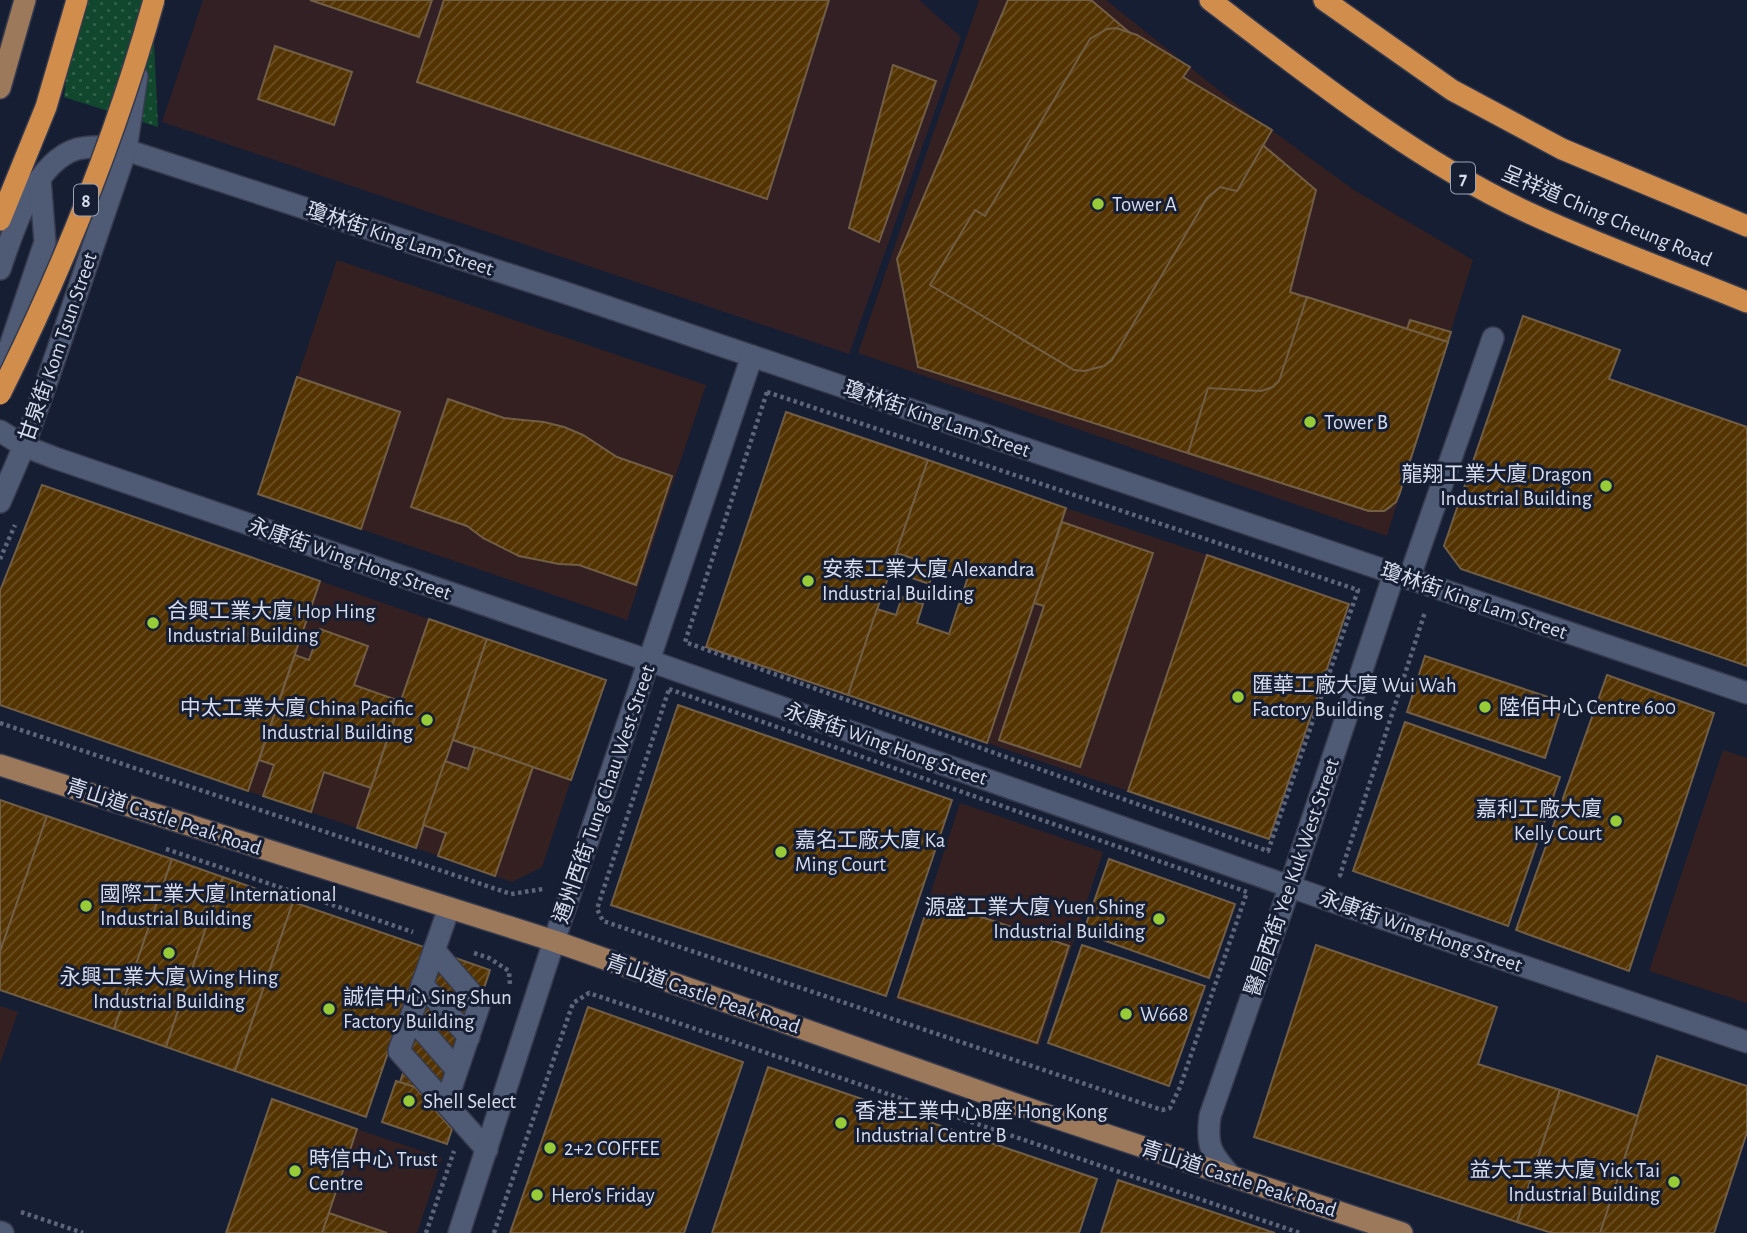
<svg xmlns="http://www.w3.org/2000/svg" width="1747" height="1233" viewBox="0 0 1747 1233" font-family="'Alegreya Sans','Noto Sans TC',sans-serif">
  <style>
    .commercial { fill: #342021 }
    .education { fill: #332025 }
    .park { fill: url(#park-dots) }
    .building { fill: url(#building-hatch); stroke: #725e45; stroke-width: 2 }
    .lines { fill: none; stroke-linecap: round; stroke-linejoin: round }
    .minor-casing { stroke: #363a4d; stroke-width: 24 }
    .major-casing { stroke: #363a4d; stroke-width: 24 }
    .highway-casing { stroke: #363a4d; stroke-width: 24 }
    .path { stroke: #5e6579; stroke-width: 4.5; stroke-dasharray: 3.5 3.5; stroke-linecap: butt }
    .minor { stroke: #4f5a74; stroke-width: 21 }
    .major { stroke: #9d795c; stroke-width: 21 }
    .highway { stroke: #d18d4c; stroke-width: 21 }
    .highway-bridge-casing { stroke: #363a4d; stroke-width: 24; stroke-linecap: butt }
    .highway-bridge { stroke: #d18d4c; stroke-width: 21 }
    .poi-dot { fill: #97cc38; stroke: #161e34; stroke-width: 2.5 }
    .labels { text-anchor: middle; stroke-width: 6; stroke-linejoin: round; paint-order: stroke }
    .shield { fill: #161e34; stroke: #9ca3b5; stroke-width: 2 }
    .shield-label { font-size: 19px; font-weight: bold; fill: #d6dcec }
    .poi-label { font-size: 21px; fill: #d6dcec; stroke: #161e34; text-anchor: start }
    .street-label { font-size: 21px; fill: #d6dcec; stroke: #161e34 }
  </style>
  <defs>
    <pattern id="park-dots" width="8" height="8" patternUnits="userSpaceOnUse" patternTransform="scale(1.75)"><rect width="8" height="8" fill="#11482d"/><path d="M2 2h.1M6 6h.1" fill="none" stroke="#33624c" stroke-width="1.8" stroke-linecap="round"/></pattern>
    <pattern id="building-hatch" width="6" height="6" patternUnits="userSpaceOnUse" patternTransform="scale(1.75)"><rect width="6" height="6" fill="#533300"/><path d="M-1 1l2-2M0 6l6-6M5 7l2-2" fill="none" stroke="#6b5025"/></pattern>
  </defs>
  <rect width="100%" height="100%" fill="#161e34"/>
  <g class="commercial">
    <polygon points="979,0 1106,0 1241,108 1354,190 1473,260 1387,536 858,353"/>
    <polygon points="337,260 706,385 627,620 258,494"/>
    <polygon points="1066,508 1207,555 1128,791 987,743"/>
    <polygon points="320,581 429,619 357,828 248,791"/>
    <polygon points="453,740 571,780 542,867 512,882 416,848"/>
    <polygon points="1723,750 1747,758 1747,1003 1649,971"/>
    <polygon points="960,803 1103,852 1039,1046 896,999"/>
    <polygon points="0,1006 18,1012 0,1064"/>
    <polygon points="357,1129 442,1158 417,1233 322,1233"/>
  </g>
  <polygon class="education" points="203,0 919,0 961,37 849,354 162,122"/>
  <polygon class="park" points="76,0 152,0 158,127 64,97"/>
  <g class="building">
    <polygon points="310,0 432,0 419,37"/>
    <polygon points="444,0 829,0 767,199 417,82"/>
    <polygon points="1008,0 1091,0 1316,190 1290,292 1407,329 1410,320 1451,332 1399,495 1390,507 1384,511 1369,511 918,367 897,259"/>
    <polygon points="1116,28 1137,35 1190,67 1183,77 1272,130 1237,191 1220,187 1207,198 1112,360 1104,366 1084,371 1074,370 930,285 975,210 985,216 1090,39 1107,29"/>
    <polygon points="275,46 352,72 334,125 258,99"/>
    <polygon points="893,65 936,81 879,242 849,228"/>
    <polygon points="1307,297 1448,342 1399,495 1396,502 1384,511 1369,511 1188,453 1208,388 1261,391 1273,387 1279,381"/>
    <polygon points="1523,316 1620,350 1609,379 1747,427 1747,666 1461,569 1444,546"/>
    <polygon points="297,377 400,412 361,529 258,494"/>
    <polygon points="448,399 504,418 544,422 564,427 583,435 617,457 672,476 636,585 579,565 559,564 519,556 483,538 467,526 411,507"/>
    <polygon points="786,412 928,460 848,695 706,647"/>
    <polygon points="928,460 1066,508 987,743 848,695 877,609 896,615 902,597 923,604 917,623 949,634 968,577 936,566 929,584 909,577 915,559 896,553"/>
    <polygon points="42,485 320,581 248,791 0,705 0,591"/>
    <polygon points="1062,522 1153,553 1080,767 999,740 1044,606 1034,603"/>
    <polygon points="1207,555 1349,604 1269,839 1128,791"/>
    <polygon points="429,619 487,639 416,848 357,828"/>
    <polygon points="320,629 368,646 354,685 400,701 371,788 324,772 311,812 263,796 274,765 259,760 295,655 309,660"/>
    <polygon points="487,639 606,680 571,780 453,740"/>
    <polygon points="1425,656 1563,702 1545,758 1407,712"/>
    <polygon points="1607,675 1714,713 1629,971 1516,930"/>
    <polygon points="678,705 952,800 886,996 611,905"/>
    <polygon points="1405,722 1560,777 1508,926 1353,871"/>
    <polygon points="475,747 533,767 495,876 438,856 446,833 423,825 445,761 468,769"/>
    <polygon points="0,800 47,816 0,952"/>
    <polygon points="47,816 172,859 114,1029 0,990 0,952"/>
    <polygon points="172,859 223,877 166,1047 114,1029"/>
    <polygon points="1109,859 1235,904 1209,978 1083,933"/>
    <polygon points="223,877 293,902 235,1071 166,1047"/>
    <polygon points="930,900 1069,946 1037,1043 898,997"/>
    <polygon points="293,902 424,947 366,1117 235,1071"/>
    <polygon points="1082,945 1205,986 1169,1086 1048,1043"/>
    <polygon points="1316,945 1497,1007 1478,1064 1560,1090 1517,1222 1254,1137"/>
    <polygon points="444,954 490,970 441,1116 415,1087 400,1082"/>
    <polygon points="588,1007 743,1062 684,1233 510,1233"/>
    <polygon points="1657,1056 1747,1086 1747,1132 1714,1233 1600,1233"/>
    <polygon points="768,1067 1097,1179 1079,1233 712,1233"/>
    <polygon points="396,1081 415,1087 452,1129 447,1144 382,1122"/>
    <polygon points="1560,1090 1638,1116 1600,1233 1552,1233 1517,1222"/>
    <polygon points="272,1099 357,1129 322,1233 226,1233"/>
    <polygon points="1118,1180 1275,1233 1101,1233"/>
    <polygon points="329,1213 387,1233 322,1233"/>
  </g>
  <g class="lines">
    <g class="minor-casing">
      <g id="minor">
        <path d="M0,269C13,231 34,162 77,149C93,145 109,147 126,150L566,293L1747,693"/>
        <polyline points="0,376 45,242 40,179"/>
        <polyline points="0,431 24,446 55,458 650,661 1331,901 1747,1042"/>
        <polyline points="0,502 24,446 45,387 126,150 137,76"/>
        <polyline points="1409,579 1493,338"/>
        <polyline points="449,908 399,1051 487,1150"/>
        <polyline points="434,950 480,1003 446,1103"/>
        <polyline points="422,984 469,1037"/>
        <polyline points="411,1017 457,1070"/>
        <path d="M1231,1176C1211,1154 1206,1146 1210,1116L1290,886L1394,574"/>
        <polyline points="0,1232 3,1233"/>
        <polyline points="459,1233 554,941 752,356"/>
      </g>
    </g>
    <g class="major-casing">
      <g id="major">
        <polyline points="0,88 25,0"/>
        <polyline points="0,765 554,941 1044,1114 1402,1233"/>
      </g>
    </g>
    <g class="highway-casing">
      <g id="highway">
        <path d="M1210,0C1307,74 1415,160 1527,212C1598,245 1674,272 1747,302"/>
        <polyline points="1324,0 1452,90 1562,149 1747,226"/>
        <polyline points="0,220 46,107 77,0"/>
      </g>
    </g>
    <g class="path">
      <polygon points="767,392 1358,590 1268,851 685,642"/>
      <polyline points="0,559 15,525"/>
      <polygon points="669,689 1247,892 1180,1087 1170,1108 1162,1110 603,921 597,909"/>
      <polyline points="0,723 511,894 543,889"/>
      <polyline points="166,849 413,932"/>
      <polyline points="1342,876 1340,875 1425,612"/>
      <polyline points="474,953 489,958 509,971 510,985"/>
      <polyline points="21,1212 83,1233"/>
      <polyline points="426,1233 454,1151"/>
      <polyline points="494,1233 573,1003 589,993 1300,1233"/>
    </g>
    <use href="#minor" class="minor"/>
    <use href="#major" class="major"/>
    <use href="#highway" class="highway"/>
    <g class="highway-bridge-casing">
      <path id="highway-bridge" d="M0,394C63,268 116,136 154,0"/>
    </g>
    <use href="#highway-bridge" class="highway-bridge"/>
  </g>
  <g class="poi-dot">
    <circle cx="1098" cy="204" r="7"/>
    <circle cx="1310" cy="422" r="7"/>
    <circle cx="1606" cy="486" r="7"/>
    <circle cx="808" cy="581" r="7"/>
    <circle cx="153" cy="623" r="7"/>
    <circle cx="1238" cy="697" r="7"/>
    <circle cx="1485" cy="707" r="7"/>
    <circle cx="427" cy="720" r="7"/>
    <circle cx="1616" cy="821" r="7"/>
    <circle cx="781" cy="852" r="7"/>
    <circle cx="86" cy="906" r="7"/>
    <circle cx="1159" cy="919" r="7"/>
    <circle cx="169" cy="953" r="7"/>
    <circle cx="329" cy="1009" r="7"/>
    <circle cx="1126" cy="1014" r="7"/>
    <circle cx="409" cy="1101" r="7"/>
    <circle cx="841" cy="1123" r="7"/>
    <circle cx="550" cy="1148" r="7"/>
    <circle cx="295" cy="1171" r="7"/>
    <circle cx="1674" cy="1182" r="7"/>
    <circle cx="537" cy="1195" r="7"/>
  </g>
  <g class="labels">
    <g class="shield">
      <rect x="1451" y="162.5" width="24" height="31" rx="5"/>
      <rect x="74" y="184.5" width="24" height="31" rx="5"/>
    </g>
    <g class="shield-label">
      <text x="1463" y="185">7</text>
      <text x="86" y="207">8</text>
    </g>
    <g class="poi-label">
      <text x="1112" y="211">Tower A</text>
      <text x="1324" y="429">Tower B</text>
      <text x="1592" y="481" text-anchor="end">龍翔工業大廈 Dragon<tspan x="1592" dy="24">Industrial Building</tspan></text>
      <text x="822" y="576">安泰工業大廈 Alexandra<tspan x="822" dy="24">Industrial Building</tspan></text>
      <text x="167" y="618">合興工業大廈 Hop Hing<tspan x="167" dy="24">Industrial Building</tspan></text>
      <text x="1252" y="692">匯華工廠大廈 Wui Wah<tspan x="1252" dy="24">Factory Building</tspan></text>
      <text x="1499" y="714">陸佰中心 Centre 600</text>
      <text x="413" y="715" text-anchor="end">中太工業大廈 China Pacific<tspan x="413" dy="24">Industrial Building</tspan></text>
      <text x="1602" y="816" text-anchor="end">嘉利工廠大廈<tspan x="1602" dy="24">Kelly Court</tspan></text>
      <text x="795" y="847">嘉名工廠大廈 Ka<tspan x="795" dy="24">Ming Court</tspan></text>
      <text x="100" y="901">國際工業大廈 International<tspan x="100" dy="24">Industrial Building</tspan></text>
      <text x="1145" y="914" text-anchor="end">源盛工業大廈 Yuen Shing<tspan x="1145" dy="24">Industrial Building</tspan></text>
      <text x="169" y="984" text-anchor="middle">永興工業大廈 Wing Hing<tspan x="169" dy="24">Industrial Building</tspan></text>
      <text x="343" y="1004">誠信中心 Sing Shun<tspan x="343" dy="24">Factory Building</tspan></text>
      <text x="1140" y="1021">W668</text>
      <text x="423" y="1108">Shell Select</text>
      <text x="855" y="1118">香港工業中心B座 Hong Kong<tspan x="855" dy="24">Industrial Centre B</tspan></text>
      <text x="564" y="1155">2+2 COFFEE</text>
      <text x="309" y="1166">時信中心 Trust<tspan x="309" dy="24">Centre</tspan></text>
      <text x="1660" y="1177" text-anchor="end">益大工業大廈 Yick Tai<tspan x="1660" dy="24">Industrial Building</tspan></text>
      <text x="551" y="1202">Hero's Friday</text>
    </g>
    <g class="street-label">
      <text transform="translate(1607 216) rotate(23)" y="7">呈祥道 Ching Cheung Road</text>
      <text transform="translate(400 239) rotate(18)" y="7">瓊林街 King Lam Street</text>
      <text transform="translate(58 347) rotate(-71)" y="7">甘泉街 Kom Tsun Street</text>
      <text transform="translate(937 419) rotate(19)" y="7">瓊林街 King Lam Street</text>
      <text transform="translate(350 559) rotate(19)" y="7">永康街 Wing Hong Street</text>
      <text transform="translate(1474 601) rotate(19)" y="7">瓊林街 King Lam Street</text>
      <text transform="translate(886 744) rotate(19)" y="7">永康街 Wing Hong Street</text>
      <text transform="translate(604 794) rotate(-71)" y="7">通州西街 Tung Chau West Street</text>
      <text transform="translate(164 817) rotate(18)" y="7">青山道 Castle Peak Road</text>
      <text transform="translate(1292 877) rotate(-71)" y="7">醫局西街 Yee Kuk West Street</text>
      <text transform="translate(1421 931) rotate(19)" y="7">永康街 Wing Hong Street</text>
      <text transform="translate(703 994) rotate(19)" y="7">青山道 Castle Peak Road</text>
      <text transform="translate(1239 1179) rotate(18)" y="7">青山道 Castle Peak Road</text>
    </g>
  </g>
</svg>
